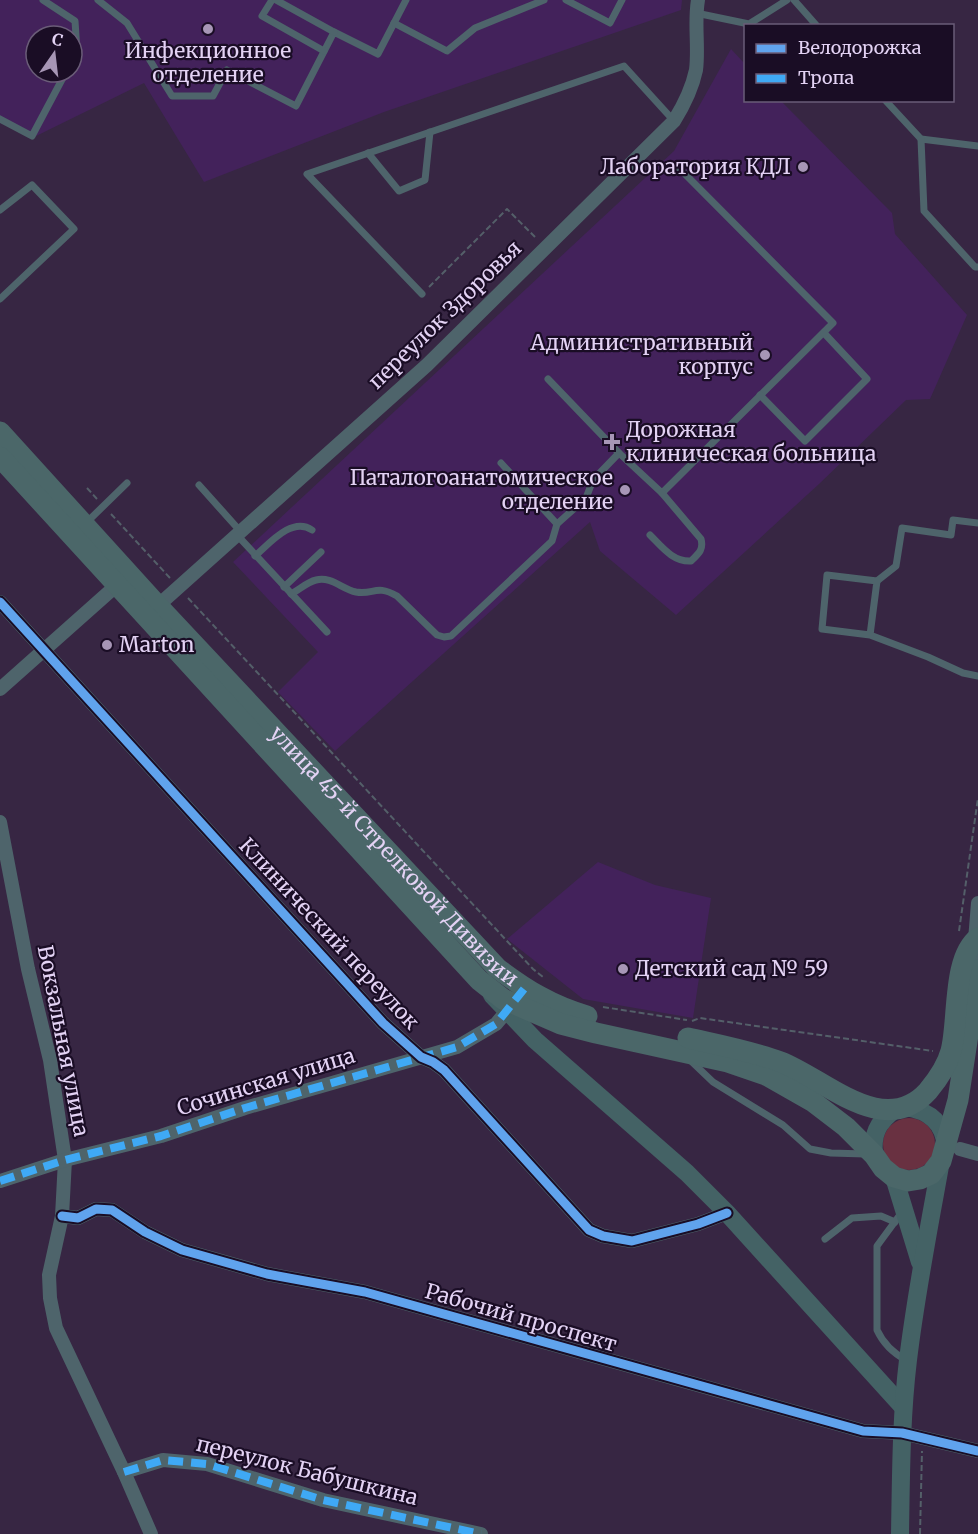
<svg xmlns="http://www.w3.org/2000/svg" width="978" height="1534" viewBox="0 0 978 1534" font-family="Merriweather,serif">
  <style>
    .built { fill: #43225b; fill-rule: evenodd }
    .green { fill: #693141 }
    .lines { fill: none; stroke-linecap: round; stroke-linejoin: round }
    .path { stroke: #545f69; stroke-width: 2; stroke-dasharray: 6 3; stroke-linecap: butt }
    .lane { stroke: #4e646b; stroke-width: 7 }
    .street { stroke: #4e646b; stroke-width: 14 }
    .secondary { stroke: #446265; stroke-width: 18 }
    .primary { stroke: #4b6769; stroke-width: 21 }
    .quiet { stroke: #3fa9f5; stroke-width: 8; stroke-dasharray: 15 8; stroke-linecap: butt }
    .cycleway-casing { stroke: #1a0d25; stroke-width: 13 }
    .cycleway { stroke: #60a3ed; stroke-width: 9 }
    .poi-dot { fill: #a796b6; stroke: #1a0d25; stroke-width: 2 }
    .labels { text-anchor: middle; stroke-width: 4.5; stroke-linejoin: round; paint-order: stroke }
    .poi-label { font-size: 21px; fill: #e3d2f4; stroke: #1a0d25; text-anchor: end }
    .street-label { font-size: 21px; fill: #e3d2f4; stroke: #1a0d25 }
  </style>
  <rect width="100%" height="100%" fill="#372643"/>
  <g class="built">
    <path d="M0,0H682L681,10L384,112L204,182L144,83L32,138L0,122ZM36,36H72V72H36Z"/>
    <polygon points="731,49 745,64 746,100 781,101 892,213 895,234 967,315 930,399 906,400 819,484 676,615 600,551 590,522 335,751 278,692 318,652 233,562 674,151"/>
    <polygon points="598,862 655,885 711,898 693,1018 583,999 507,939"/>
  </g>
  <circle class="green" cx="909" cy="1144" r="26"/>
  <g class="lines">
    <g class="path">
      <polyline points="429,287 507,209 535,237"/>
      <polyline points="87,488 97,499"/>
      <polyline points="111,514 170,578"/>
      <polyline points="188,598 533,969 543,977"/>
      <polyline points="959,931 978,798"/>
      <polyline points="603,1007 687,1020"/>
      <polyline points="692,1021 700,1018 933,1051"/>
      <polyline points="920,1534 922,1451"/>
    </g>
    <g class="lane">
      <polyline points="43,0 75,21 77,51 72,61"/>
      <polyline points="98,0 127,23 172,96 213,96 227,70 296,106 334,32 378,54 406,0"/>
      <polyline points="272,0 262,16 324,51"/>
      <polyline points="276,0 334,32"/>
      <polyline points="566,0 610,23 622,0"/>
      <polyline points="794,0 817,26"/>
      <polyline points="696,13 749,24 787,0"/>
      <polyline points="394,23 447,51 475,28 544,0"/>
      <polyline points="885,100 921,139 978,146"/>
      <polyline points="0,119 32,136 66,72"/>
      <polyline points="921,139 924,211 975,267 978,267"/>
      <polyline points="368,153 399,191 425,180 430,132"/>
      <polyline points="0,210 32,185 74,229 0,299"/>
      <polyline points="422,294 307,174 624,66 674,121"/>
      <polyline points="548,379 619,453 662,493 833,323 678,167"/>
      <polyline points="760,395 805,441 867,379 824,333"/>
      <polyline points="199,485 241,532"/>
      <polyline points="86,523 127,483"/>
      <polyline points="557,524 586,498 593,480 619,453"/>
      <polyline points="237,535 327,632"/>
      <path d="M650,535C662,547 673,562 691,561C698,554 704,550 701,539L662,493"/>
      <path d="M255,556C269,544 292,516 312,530"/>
      <polyline points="877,581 896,566 902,528 951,535 953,520 978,523"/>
      <polyline points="284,587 321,552"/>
      <path d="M291,594C299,590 307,582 316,580C331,576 342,589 356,592C374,595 376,584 397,596L437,635L444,637L451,636L552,541L557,524L501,463"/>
      <polyline points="870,635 877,581 827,575 822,629 870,635 928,657 963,673 978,676"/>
      <polyline points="691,1061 713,1082 783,1125 810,1149 831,1153 865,1154"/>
      <path d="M902,1212L877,1246V1330C883,1343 893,1353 906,1360"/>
      <polyline points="825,1239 852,1218 881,1216 895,1222"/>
    </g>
    <g class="street">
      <polyline points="0,602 383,1023 421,1057 433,1062 444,1070 589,1230 603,1236 632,1241 698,1224 727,1213"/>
      <path d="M152,611L427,365L674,121C684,105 692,89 696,70C699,47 694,23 698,0"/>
      <polyline points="0,689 117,585"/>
      <polyline points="0,822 28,969 50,1060 65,1160 62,1216 49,1275 50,1298 56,1328 124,1472 151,1534"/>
      <polyline points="978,903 975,940 978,957"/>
      <polyline points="960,1149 978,1154"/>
      <polyline points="0,1181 65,1160 161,1136 245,1108 457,1047 496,1024 512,1005"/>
      <polyline points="62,1216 78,1218 96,1209 112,1210 145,1232 182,1250 267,1274 365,1292 863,1431 902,1433 978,1451"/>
      <polyline points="124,1472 163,1460 207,1464 323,1500 481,1534"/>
    </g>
    <g class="secondary">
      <polyline points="492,995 535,1040 687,1173 727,1213 903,1407"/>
      <path d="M906,1107C929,1111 944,1122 946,1147"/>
      <path d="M874,1155C872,1135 877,1123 894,1110"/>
      <polyline points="894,1177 920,1262"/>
      <path d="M900,1534C901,1476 901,1418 908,1360C916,1293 929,1227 941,1161"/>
    </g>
    <g class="primary">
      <path id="s1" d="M0,432L158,606L497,968C526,990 552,1006 587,1016"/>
      <polyline points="0,457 479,980 503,999 561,1024 596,1033 728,1062 766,1075 812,1101 846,1127 874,1155 883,1168 894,1177 908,1181 920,1179 931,1174 941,1161 958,1100 978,970"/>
      <path d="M688,1038C719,1045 751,1051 781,1062C825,1079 884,1140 928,1091C938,1079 947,1066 951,1051C959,1021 952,958 978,938"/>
    </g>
    <g class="quiet">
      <polyline points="0,1181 65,1160 161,1136 245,1108 457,1047 496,1024 524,989"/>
      <polyline points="124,1472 163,1460 207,1464 323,1500 481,1534"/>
    </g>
    <g class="cycleway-casing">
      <g id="cycleway">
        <polyline points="0,602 383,1023 421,1057 433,1062 444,1070 589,1230 603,1236 632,1241 698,1224 727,1213"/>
        <polyline points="62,1216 78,1218 96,1209 112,1210 145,1232 182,1250 267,1274 365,1292 863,1431 902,1433 978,1451"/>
      </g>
    </g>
    <use href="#cycleway" class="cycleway"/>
  </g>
  <g class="poi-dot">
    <circle cx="208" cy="29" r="6"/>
    <circle cx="803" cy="167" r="6"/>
    <circle cx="765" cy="355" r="6"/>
    <path d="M609 433h6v6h6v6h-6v6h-6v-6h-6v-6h6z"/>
    <circle cx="625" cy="490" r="6"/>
    <circle cx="107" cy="645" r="6"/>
    <circle cx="623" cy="969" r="6"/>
  </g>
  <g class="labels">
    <g class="poi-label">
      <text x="208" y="58" text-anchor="middle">Инфекционное<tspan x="208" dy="24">отделение</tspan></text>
      <text x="791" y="174">Лаборатория КДЛ</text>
      <text x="753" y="350">Административный<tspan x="753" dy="24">корпус</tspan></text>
      <text x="626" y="437" text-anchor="start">Дорожная<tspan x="626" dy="24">клиническая больница</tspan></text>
      <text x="613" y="485">Паталогоанатомическое<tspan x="613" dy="24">отделение</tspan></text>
      <text x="119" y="652" text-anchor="start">Marton</text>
      <text x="635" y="976" text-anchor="start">Детский сад № 59</text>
    </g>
    <g class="street-label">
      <text transform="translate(445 315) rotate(-44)" y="7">переулок Здоровья</text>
      <text dy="7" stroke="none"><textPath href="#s1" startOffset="579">улица 45-й Стрелковой Дивизии</textPath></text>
      <text transform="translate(329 934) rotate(47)" y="7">Клинический переулок</text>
      <text transform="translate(63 1041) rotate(79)" y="7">Вокзальная улица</text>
      <text transform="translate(266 1082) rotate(-17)" y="7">Сочинская улица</text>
      <text transform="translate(521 1318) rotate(16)" y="7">Рабочий проспект</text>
      <text transform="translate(307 1471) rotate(14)" y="7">переулок Бабушкина</text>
    </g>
  </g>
  <rect x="744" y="24" width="210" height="78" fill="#1a0d25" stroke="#6a5c78" stroke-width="1.5"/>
  <rect x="756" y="44" width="30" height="9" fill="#60a3ed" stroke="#6a5c78" stroke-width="1.5"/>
  <text x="798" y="54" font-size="18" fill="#e3d2f4">Велодорожка</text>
  <rect x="756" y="74" width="30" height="9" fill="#3fa9f5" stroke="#6a5c78" stroke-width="1.5"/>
  <text x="798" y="84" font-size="18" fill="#e3d2f4">Тропа</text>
  <g transform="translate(54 54) rotate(14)"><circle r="28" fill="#1a0d25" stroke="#6a5c78" stroke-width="1.5"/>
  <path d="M0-4.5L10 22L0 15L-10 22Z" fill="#a796b6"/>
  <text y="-9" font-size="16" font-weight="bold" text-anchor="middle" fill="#e3d2f4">С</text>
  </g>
</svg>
